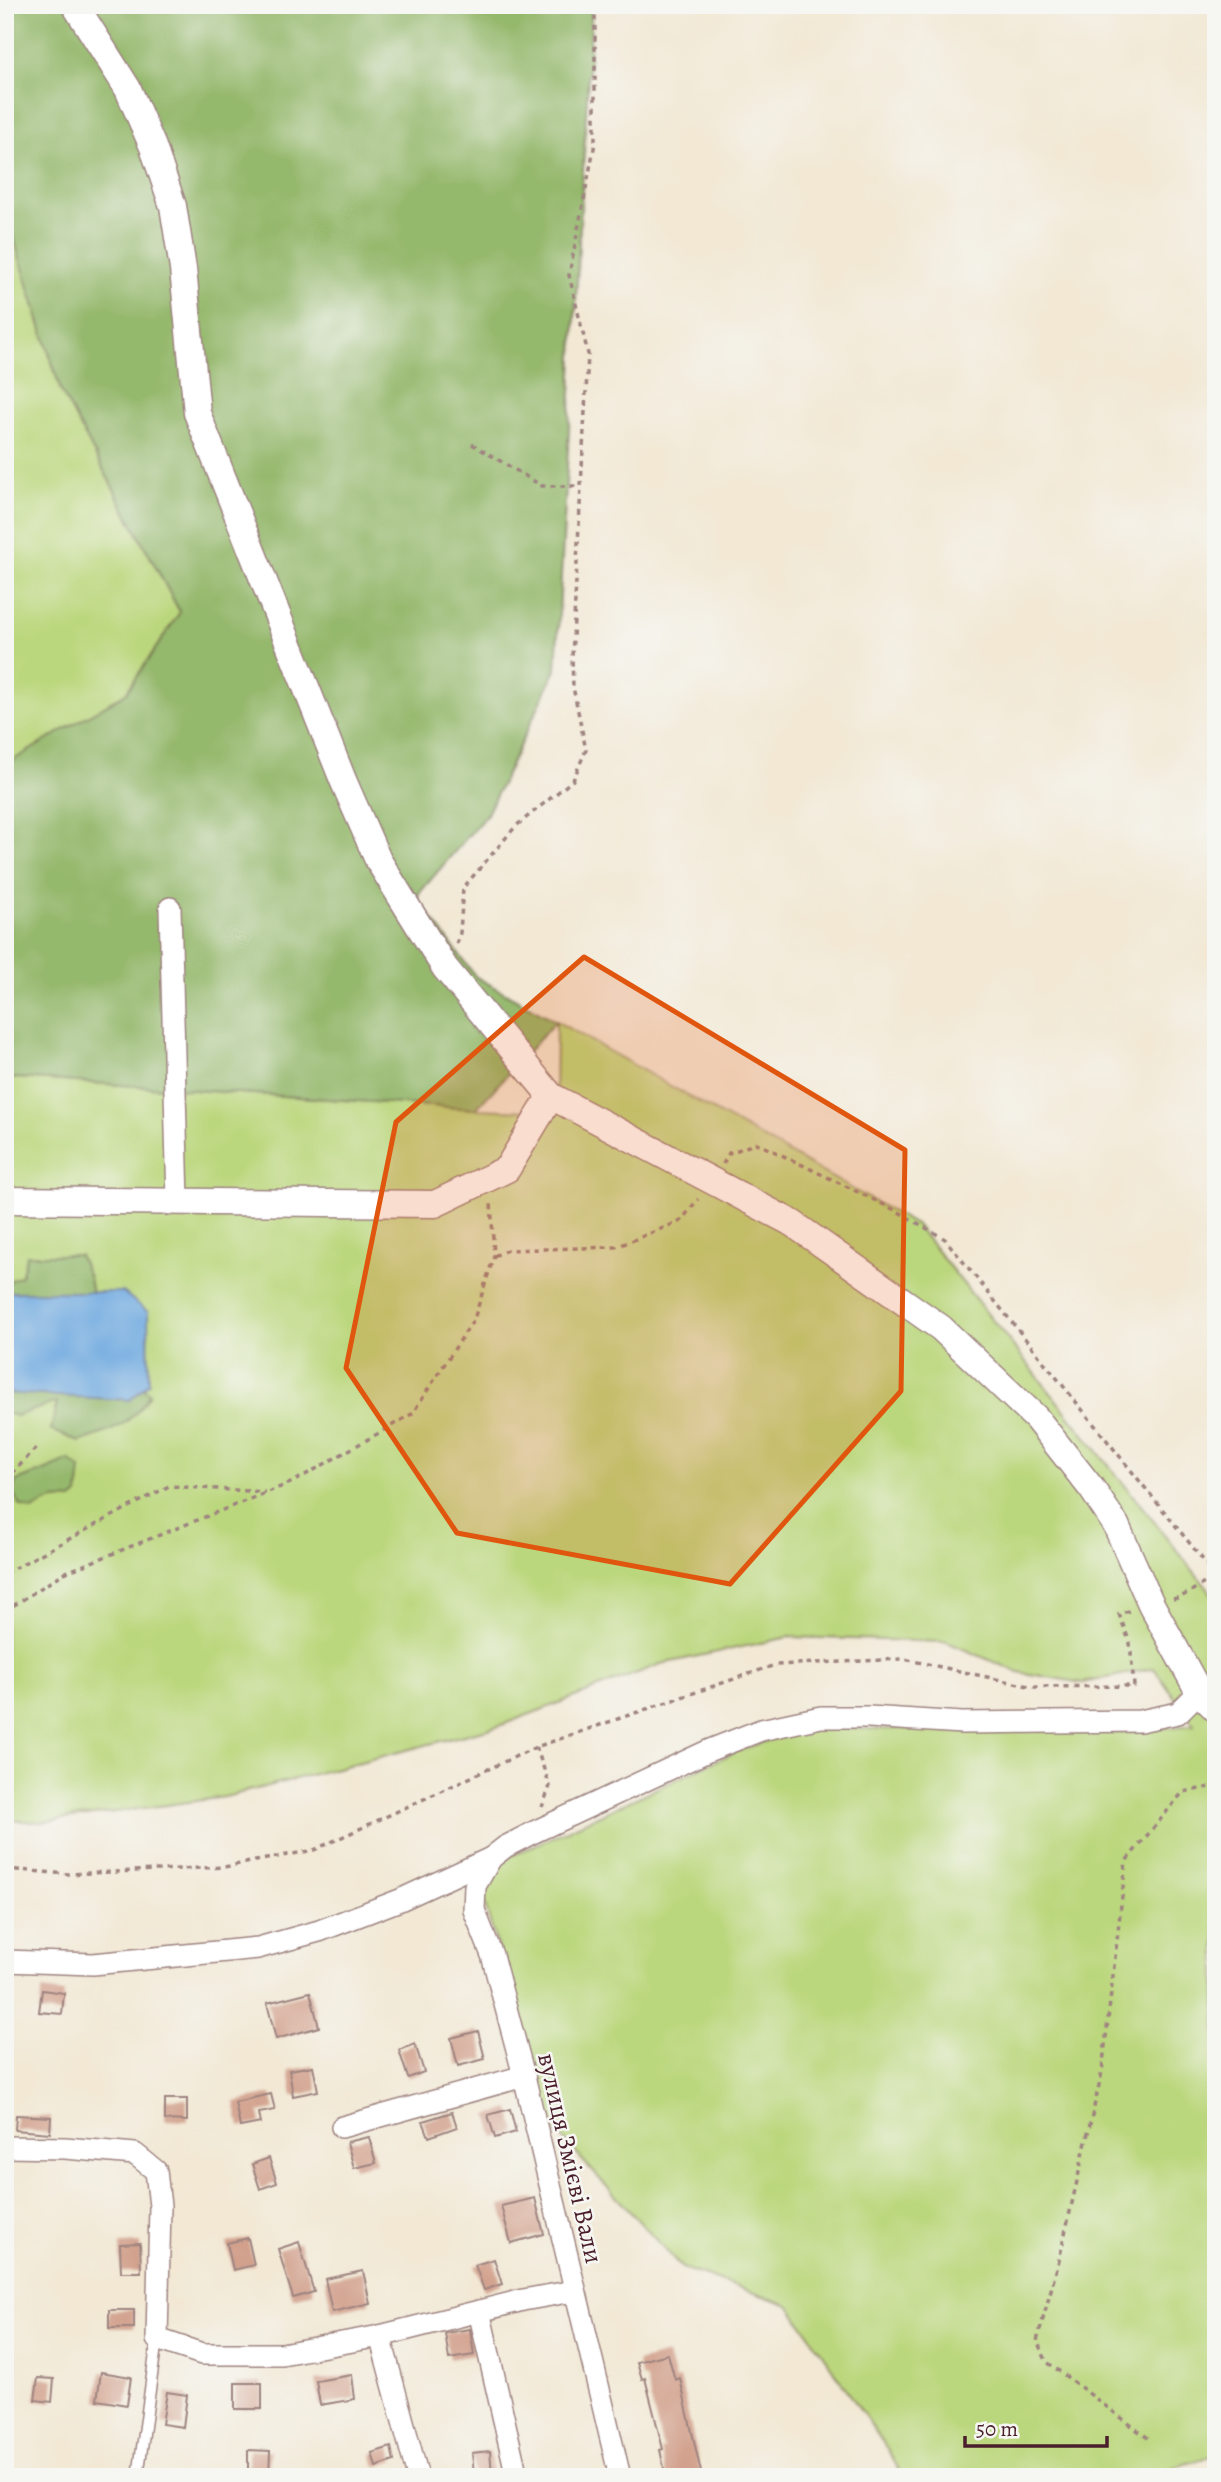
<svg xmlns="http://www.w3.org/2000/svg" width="1221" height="2482" viewBox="0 0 1221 2482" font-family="Alegreya,serif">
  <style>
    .green { fill: #bbd77d; stroke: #827b54; stroke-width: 2 }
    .forest { fill: #94b86c; stroke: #6f6c4c; stroke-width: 2 }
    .water { fill: #71aae0; stroke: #5e6486; stroke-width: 2 }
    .building { fill: #d2a08c }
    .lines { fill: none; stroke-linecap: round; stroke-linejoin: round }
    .service-casing { stroke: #9e8480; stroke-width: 13 }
    .minor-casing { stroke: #9e8480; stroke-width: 24 }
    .tertiary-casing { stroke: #9e8480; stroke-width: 29 }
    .path { stroke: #9e8480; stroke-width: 3.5; stroke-dasharray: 5 5; stroke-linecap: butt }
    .service { stroke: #fff; stroke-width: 10 }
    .minor { stroke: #fff; stroke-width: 21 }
    .tertiary { stroke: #fff; stroke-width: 26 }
    .marked { fill: #e0560e; fill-opacity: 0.2; stroke: #e0560e; stroke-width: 5; stroke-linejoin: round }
    .labels { text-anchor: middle; stroke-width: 5; stroke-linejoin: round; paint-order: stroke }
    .street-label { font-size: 26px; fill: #4a1f2b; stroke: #f6f6f2 }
  </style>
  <rect width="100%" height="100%" fill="#f6f6f2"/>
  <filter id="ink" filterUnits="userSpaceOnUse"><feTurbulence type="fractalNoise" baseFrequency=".0143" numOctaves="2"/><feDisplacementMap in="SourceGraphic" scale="14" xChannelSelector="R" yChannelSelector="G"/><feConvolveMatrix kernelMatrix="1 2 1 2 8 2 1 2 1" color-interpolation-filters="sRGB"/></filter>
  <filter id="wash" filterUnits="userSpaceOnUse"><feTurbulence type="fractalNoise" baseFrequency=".00686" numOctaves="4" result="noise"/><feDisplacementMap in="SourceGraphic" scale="28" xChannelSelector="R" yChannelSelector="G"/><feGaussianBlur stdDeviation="1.57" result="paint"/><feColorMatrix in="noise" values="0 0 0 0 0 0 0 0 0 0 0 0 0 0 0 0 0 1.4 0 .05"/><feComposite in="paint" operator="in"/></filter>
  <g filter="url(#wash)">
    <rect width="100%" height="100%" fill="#f2e8d4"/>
    <g class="green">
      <polygon points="5,210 61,391 180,612 126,693 5,765"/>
      <polygon points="556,1021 917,1226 1212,1594 1216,1595 1216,2455 1141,2477 903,2477 888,2450 789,2305 682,2268 549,2124 483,1898 492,1865 735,1752 801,1729 1011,1729 1115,1733 1194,1725 1154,1668 1083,1683 1018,1672 947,1642 789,1637 661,1664 499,1726 225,1797 42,1822 5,1820 5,1080 18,1078 476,1109 555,1112"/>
    </g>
    <g class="forest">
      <polygon points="5,5 592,5 556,670 487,814 416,897 476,977 556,1021 476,1109 18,1078 5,1080 5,765 126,693 180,612 61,391 5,210"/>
      <path d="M27,1255H79L89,1277L94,1308L122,1369L150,1394C129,1427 114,1430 79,1442L51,1430L57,1402L16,1416L5,1413V1283L21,1276Z"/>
      <path d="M69,1460L81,1469L78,1495L72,1500C55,1498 47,1501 33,1510L21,1506L12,1493L16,1481L49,1469Z"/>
    </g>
    <polygon class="water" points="5,1292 123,1292 148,1312 149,1383 130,1400 5,1393"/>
    <g id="blocks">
      <g class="building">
        <polygon points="42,1990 64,1993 62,2014 39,2012"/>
        <polygon points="310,1992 319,2027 276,2039 267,2003"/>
        <polygon points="478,2031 485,2059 458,2066 451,2038"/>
        <polygon points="415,2044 424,2072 408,2078 399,2050"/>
        <polygon points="313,2066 318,2091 293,2096 289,2070"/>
        <polygon points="271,2094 275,2110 259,2113 261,2123 240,2127 235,2102"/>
        <polygon points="165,2099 187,2099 187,2121 165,2120"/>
        <polygon points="510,2109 516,2132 495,2138 488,2115"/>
        <polygon points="452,2112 457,2127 429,2137 423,2121"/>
        <polygon points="16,2115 51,2117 50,2133 15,2130"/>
        <polygon points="369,2137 376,2163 354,2168 347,2142"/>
        <polygon points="269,2158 277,2183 260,2189 252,2164"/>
        <polygon points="535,2198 544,2234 511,2243 501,2206"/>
        <polygon points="248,2238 254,2265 233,2270 227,2243"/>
        <polygon points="299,2242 314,2292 293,2298 278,2249"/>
        <polygon points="140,2243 141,2272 121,2272 120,2244"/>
        <polygon points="494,2259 502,2284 484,2290 475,2265"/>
        <polygon points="363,2271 370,2303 332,2312 325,2279"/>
        <rect x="109" y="2310" width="25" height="18"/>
        <polygon points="470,2329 474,2355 449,2359 445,2333"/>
        <polygon points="668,2354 675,2380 680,2378 702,2477 666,2477 660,2450 663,2449 645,2378 642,2379 637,2362"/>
        <polygon points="101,2372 131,2377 127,2405 97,2400"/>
        <polygon points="352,2375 355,2399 320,2405 316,2381"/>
        <polygon points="38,2378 54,2379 52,2402 35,2400"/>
        <rect x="235" y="2383" width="27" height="26"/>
        <polygon points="167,2392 187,2395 183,2427 162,2424"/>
        <polygon points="391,2447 394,2461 376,2467 372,2453"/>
        <polygon points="248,2450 270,2451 269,2477 248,2477"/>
        <polygon points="490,2451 492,2473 474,2474 472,2453"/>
      </g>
    </g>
  </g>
  <g filter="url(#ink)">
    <use href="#blocks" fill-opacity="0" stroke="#9e8480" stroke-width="2"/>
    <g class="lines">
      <g class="service-casing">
        <polyline id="service" points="138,2477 157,2339"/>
      </g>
      <g class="minor-casing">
        <g id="minor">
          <polyline points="170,908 178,1202"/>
          <polyline points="491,1858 475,1886 474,1910 492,1955 524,2076 620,2477"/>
          <polyline points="5,1961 93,1964 258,1948 319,1931 400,1900 491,1858 505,1847 532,1833 710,1750 761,1730 821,1717 869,1717 962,1723 1140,1721 1178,1713 1199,1692"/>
          <polyline points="342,2127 524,2076"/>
          <polyline points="5,2147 65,2148 135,2154 156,2171 160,2206 157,2339 202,2354 282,2354 380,2336 523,2300 574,2291"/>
          <polyline points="479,2311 517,2477"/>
          <polyline points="380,2336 418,2477"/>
        </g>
      </g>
      <g class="tertiary-casing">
        <g id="tertiary">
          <polyline points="75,5 128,89 153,147 173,206 183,269 197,413 343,780 378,860 445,968 551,1096 792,1223 941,1328 1036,1418 1092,1489 1116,1525 1151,1604 1199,1692 1216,1709"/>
          <polyline points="5,1200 435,1204 507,1169 551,1096"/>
        </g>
      </g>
      <g class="path">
        <polyline points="472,444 542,486 580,486"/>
        <polyline points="456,944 460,933 463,888 516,826 573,780 586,750 573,687 572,657 588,354 569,275 595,143 595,5"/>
        <polyline points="723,1164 729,1153 757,1143 897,1211 945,1239 1216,1576 1181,1597 1173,1599"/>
        <polyline points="494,1256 507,1250 616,1247 681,1221 698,1199"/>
        <polyline points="5,1481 39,1445"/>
        <polyline points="5,1573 169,1486 265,1492"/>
        <polyline points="5,1611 64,1573 293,1482 412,1414 474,1319 494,1256 491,1202"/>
        <polyline points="536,1747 550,1786 542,1807"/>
        <polyline points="5,1869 68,1874 224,1867 314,1850 536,1747 775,1665 904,1659 1033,1687 1134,1686 1130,1643 1119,1614 1132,1610"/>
        <polyline points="1148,2438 1047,2362 1037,2341 1058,2264 1102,2072 1126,1861 1183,1792 1216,1786"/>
      </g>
      <use href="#service" class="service"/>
      <use href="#minor" class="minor"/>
      <use href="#tertiary" class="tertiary"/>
    </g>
  </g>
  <path class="marked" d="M584,957L905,1150L901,1391L730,1584L457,1533L346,1368L396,1122Z"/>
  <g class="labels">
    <g class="street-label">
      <text transform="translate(571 2158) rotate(77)" y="9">вулиця Змієві Вали</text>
    </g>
  </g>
  <rect width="1221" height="2482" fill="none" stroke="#f6f6f2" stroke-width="28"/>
  <path d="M965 2436v10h142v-10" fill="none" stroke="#4a1f2b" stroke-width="3.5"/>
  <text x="976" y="2436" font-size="21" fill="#4a1f2b" stroke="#f6f6f2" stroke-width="5" paint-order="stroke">50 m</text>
</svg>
